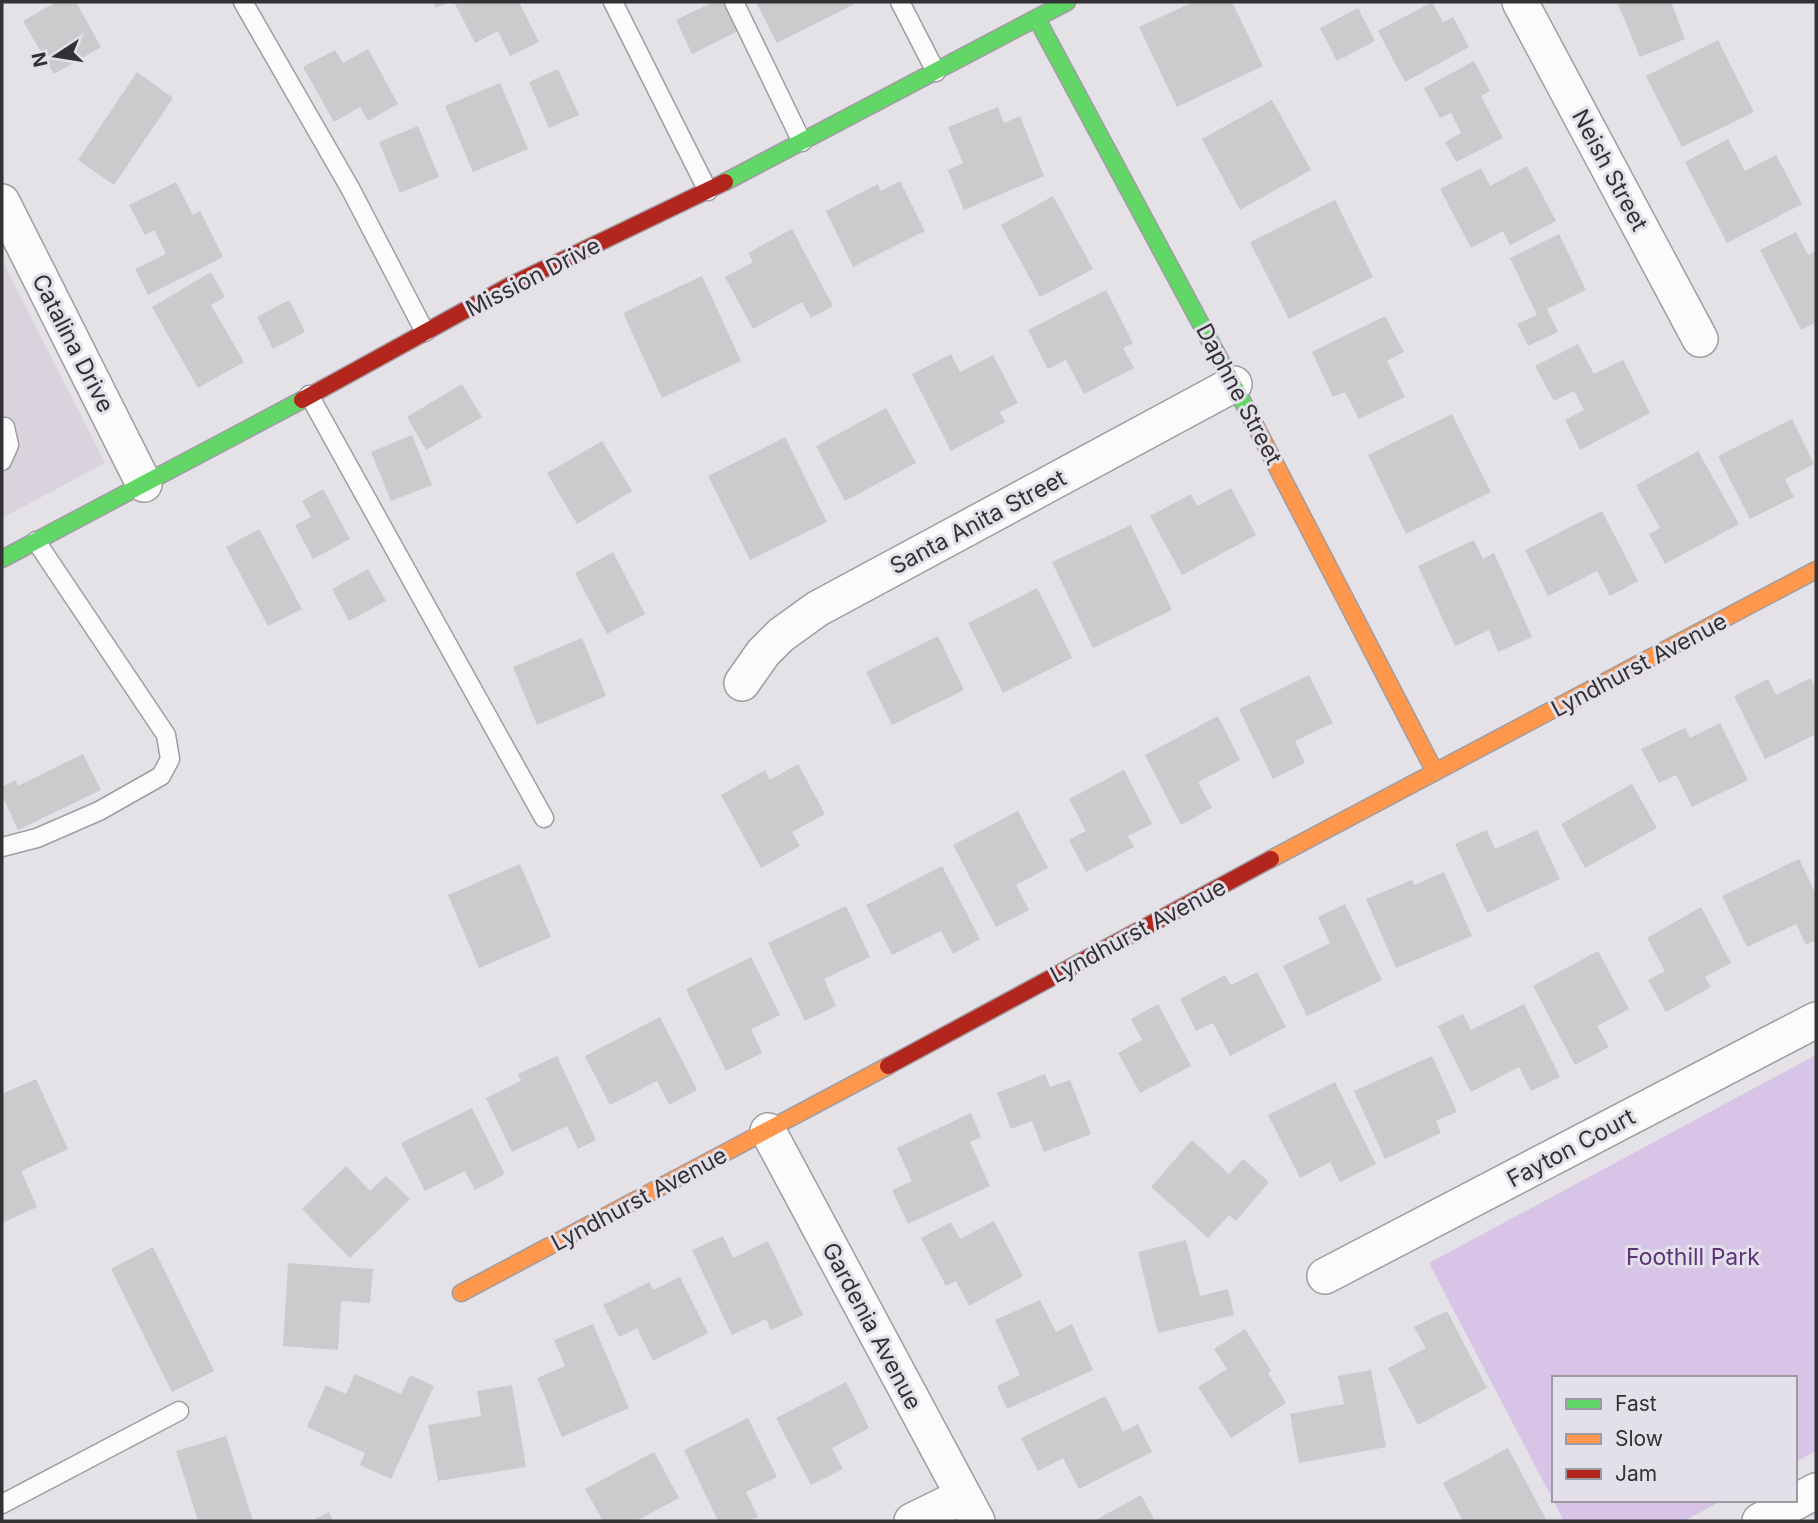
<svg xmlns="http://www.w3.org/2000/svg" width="1818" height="1523" viewBox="0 0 1818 1523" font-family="Inter,sans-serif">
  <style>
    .built { fill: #d9d3de }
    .green { fill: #d7c4e6 }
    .building { fill: #cbcacd }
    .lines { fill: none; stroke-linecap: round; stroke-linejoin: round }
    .lane-casing { stroke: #9f9da1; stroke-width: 21 }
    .street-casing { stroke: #9f9da1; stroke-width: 38 }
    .fast-casing { stroke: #9f9da1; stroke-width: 19 }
    .slow-casing { stroke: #9f9da1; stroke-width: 19 }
    .jam-casing { stroke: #9f9da1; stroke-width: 19 }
    .lane { stroke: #fbfbfb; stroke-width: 18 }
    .street { stroke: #fbfbfb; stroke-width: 35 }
    .fast { stroke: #63d668; stroke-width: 16 }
    .slow { stroke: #ff974d; stroke-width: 16 }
    .jam { stroke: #b3261e; stroke-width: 16 }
    .labels { text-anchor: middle; stroke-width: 6; stroke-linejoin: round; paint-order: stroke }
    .street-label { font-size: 23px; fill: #333134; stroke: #e4e0e9 }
    .park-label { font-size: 23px; fill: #5d3379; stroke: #e4e0e9 }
  </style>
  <rect width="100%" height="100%" fill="#e4e2e7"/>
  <polygon class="built" points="2,260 105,463 2,518"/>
  <polygon class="green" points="1816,1055 1816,1451 1795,1462 1795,1378 1554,1378 1554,1500 1723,1500 1684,1521 1564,1521 1429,1263"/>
  <g class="building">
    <polygon points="56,2 76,2 101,47 54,74 23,21"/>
    <polygon points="433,2 449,2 436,8"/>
    <polygon points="454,2 519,2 539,42 510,56 498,31 475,43"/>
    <polygon points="713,2 726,2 740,30 692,54 676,20"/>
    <polygon points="756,2 859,2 777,43"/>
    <polygon points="1193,2 1232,2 1263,66 1177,107 1139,27"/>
    <polygon points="1432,2 1443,22 1453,17 1469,47 1405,82 1378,31"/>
    <polygon points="1625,2 1671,2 1685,39 1640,57 1618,4"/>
    <polygon points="1358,8 1375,41 1337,61 1320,28"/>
    <polygon points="1718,40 1754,112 1682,147 1646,76"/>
    <polygon points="368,49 398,104 368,121 360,107 334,122 303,67 335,50 343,63"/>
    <polygon points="1474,61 1490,91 1481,96 1503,138 1456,162 1445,142 1461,133 1451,113 1440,118 1424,88"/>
    <polygon points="558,69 579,115 549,128 529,82"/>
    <polygon points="137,72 173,98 114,185 78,160"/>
    <polygon points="500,83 528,149 473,172 445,106"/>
    <polygon points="1272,100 1311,170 1240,210 1202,139"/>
    <polygon points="998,107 1004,123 1020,116 1044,176 964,210 948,170 963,163 948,127"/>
    <polygon points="418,126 439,177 400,193 379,142"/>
    <polygon points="1728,139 1745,171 1776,155 1802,204 1727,243 1685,162"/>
    <polygon points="1527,166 1556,221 1510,245 1503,231 1471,248 1440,189 1481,168 1490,186"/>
    <polygon points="900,181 925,231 853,267 826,211 878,184 881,191"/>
    <polygon points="176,182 193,215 200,211 223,257 148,295 135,269 166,254 154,230 145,235 129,205"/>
    <polygon points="1053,196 1093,269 1040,297 1001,225"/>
    <polygon points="1335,200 1373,277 1289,319 1250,242"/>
    <polygon points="792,229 833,306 811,318 802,302 753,329 725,277 753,262 748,253"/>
    <polygon points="1796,232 1808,255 1816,251 1816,322 1801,330 1760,250"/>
    <polygon points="1559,234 1586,290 1547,309 1558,332 1528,346 1517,324 1537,315 1510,258"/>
    <polygon points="211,272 225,297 211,305 244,362 198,388 152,307"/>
    <polygon points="702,276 741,361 662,398 623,313"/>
    <polygon points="1106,290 1133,343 1123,348 1134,368 1084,394 1066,360 1048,369 1028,330"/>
    <polygon points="289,300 305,332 273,349 257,317"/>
    <polygon points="1385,316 1404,352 1387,361 1405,397 1359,419 1345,392 1333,397 1312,352"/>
    <polygon points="1578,344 1594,374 1623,360 1650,413 1580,450 1565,420 1584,410 1574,391 1554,401 1535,366"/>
    <polygon points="951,354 960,372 993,355 1018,403 1000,412 1005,422 951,451 912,374"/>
    <polygon points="462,384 482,417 426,450 407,417"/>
    <polygon points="886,408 916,463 845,501 816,446"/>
    <polygon points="1452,414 1491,492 1406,534 1368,455"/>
    <polygon points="1792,419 1814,464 1785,479 1794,497 1750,519 1718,456"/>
    <polygon points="412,435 432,485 391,501 371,452"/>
    <polygon points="785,437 827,522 750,560 708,476"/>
    <polygon points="602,441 632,491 577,524 547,473"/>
    <polygon points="1698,451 1739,524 1665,564 1649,534 1660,528 1636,485"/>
    <polygon points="1231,488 1256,535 1182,575 1150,516 1191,494 1197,506"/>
    <polygon points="323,489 350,539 313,559 295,525 311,517 302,501"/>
    <polygon points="1602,511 1638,581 1610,596 1597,571 1548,596 1525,550"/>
    <polygon points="1131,525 1172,610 1093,648 1052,562"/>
    <polygon points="259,529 302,609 268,626 226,547"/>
    <polygon points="1474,540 1483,559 1494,553 1532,637 1498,652 1489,630 1455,646 1418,566"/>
    <polygon points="613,552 645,614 607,634 575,573"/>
    <polygon points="368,569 386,601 349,621 332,589"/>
    <polygon points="1037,588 1072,658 1003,693 968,623"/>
    <polygon points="938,636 964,690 892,725 866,672"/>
    <polygon points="582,638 606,696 537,725 513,667"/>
    <polygon points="1309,675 1333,723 1295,741 1305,763 1273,779 1239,709"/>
    <polygon points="1811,678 1816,690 1816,734 1765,759 1734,696 1768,679 1776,695"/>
    <polygon points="1218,716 1240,760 1198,782 1212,808 1181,825 1145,755"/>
    <polygon points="1720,723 1748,780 1692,807 1676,775 1659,783 1641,749 1685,728 1690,738"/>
    <polygon points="83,754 101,790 18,830 2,795 2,787 15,780 18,786"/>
    <polygon points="798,764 825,814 792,832 800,846 761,868 721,795 765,770 770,780"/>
    <polygon points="1124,770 1152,824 1128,836 1134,847 1086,872 1069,840 1086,831 1069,799"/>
    <polygon points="1632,784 1657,828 1585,868 1561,824"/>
    <polygon points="1018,811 1048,868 1016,885 1029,910 996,927 953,845"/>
    <polygon points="1487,830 1495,849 1537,830 1560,879 1487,913 1455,844"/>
    <polygon points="1799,859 1816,894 1816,940 1806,945 1796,924 1747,947 1722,896"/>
    <polygon points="520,864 551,937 479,968 448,895"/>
    <polygon points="942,866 980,939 953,954 941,931 892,955 866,905"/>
    <polygon points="1444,872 1472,936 1396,968 1366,899 1412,880 1414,885"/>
    <polygon points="1345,904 1382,980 1307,1016 1283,966 1330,943 1318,917"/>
    <polygon points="846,906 870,957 824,979 836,1006 805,1021 768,943"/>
    <polygon points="1701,907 1731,963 1705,977 1711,987 1666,1012 1648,980 1665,971 1647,938"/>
    <polygon points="1598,951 1629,1009 1597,1026 1609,1047 1575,1065 1533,986"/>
    <polygon points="751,957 780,1015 751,1029 762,1053 726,1071 686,989"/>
    <polygon points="1257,972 1286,1027 1230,1056 1213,1023 1196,1031 1180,999 1225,975 1231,985"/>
    <polygon points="1158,1004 1191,1066 1140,1093 1118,1053 1142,1040 1131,1019"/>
    <polygon points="1524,1004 1560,1077 1531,1091 1519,1067 1471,1092 1438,1026 1463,1014 1471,1030"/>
    <polygon points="660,1017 697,1090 669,1105 657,1081 610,1105 585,1056"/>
    <polygon points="557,1056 596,1140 578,1149 567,1126 512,1152 486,1098 521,1081 518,1074"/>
    <polygon points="1432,1056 1457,1112 1436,1121 1441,1133 1385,1159 1354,1091"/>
    <polygon points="1045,1074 1050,1087 1070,1080 1091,1134 1044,1152 1032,1121 1011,1129 997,1093"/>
    <polygon points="36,1079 68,1149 21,1171 37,1207 2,1223 2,1094"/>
    <polygon points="1335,1082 1376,1164 1340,1182 1330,1162 1300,1178 1268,1115"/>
    <polygon points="472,1108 505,1174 475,1190 465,1171 425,1191 401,1143"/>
    <polygon points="971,1113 981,1137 970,1142 990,1186 908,1224 892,1190 912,1181 897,1148"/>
    <polygon points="1192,1140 1229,1174 1243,1159 1269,1182 1236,1221 1229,1215 1208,1238 1151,1187"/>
    <polygon points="346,1166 370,1191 386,1176 410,1199 350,1258 302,1209"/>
    <polygon points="994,1221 1023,1276 969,1306 956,1281 946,1286 921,1238 951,1222 960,1239"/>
    <polygon points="723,1236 733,1258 768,1241 803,1315 771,1330 766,1319 732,1335 692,1250"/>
    <polygon points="1186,1240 1200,1296 1228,1289 1234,1315 1158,1333 1138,1252"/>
    <polygon points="153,1247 214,1371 172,1392 111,1269"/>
    <polygon points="288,1263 373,1269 370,1303 341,1301 338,1350 283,1346"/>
    <polygon points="680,1277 708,1333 653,1361 637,1328 619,1337 603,1305 649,1282 653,1290"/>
    <polygon points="1040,1300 1056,1332 1072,1324 1093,1370 1007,1409 997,1386 1020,1375 995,1320"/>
    <polygon points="1447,1311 1487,1388 1418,1425 1388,1368 1426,1348 1414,1327"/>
    <polygon points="593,1324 629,1408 562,1437 537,1378 565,1366 554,1340"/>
    <polygon points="1245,1329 1271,1371 1268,1373 1286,1403 1231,1438 1198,1387 1227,1369 1214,1349"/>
    <polygon points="1371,1370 1386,1447 1299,1463 1290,1414 1344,1404 1338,1376"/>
    <polygon points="355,1374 401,1394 410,1375 434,1386 391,1479 360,1465 365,1453 307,1427 326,1385 346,1394"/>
    <polygon points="846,1382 869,1428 832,1448 843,1469 811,1485 776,1418"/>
    <polygon points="512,1385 526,1467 438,1481 428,1425 481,1416 477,1391"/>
    <polygon points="1105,1396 1123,1432 1138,1424 1152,1452 1079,1489 1063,1458 1038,1471 1021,1438"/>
    <polygon points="748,1418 777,1477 746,1492 758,1517 749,1521 718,1521 684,1450"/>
    <polygon points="226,1436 253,1521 198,1521 176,1451"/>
    <polygon points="1508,1448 1547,1521 1463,1521 1443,1483"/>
    <polygon points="654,1452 679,1498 636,1521 603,1521 585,1489"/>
    <polygon points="1141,1495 1155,1521 1094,1521"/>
    <polygon points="329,1512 333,1521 311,1521"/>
  </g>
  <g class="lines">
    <g class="lane-casing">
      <g id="lane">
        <polyline points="243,2 350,188 425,332"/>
        <polyline points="613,2 708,191"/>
        <polyline points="734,2 802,142"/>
        <polyline points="900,2 936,72"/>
        <polyline points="309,395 544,818"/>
        <polyline points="2,461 9,445 5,427"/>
        <polyline points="2,847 37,838 99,811 161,776 170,759 166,735 36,541"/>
        <polyline points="2,1504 179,1411"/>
      </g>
    </g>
    <g class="street-casing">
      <g id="street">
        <polyline points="1520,2 1700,339"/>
        <polyline points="2,202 144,484"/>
        <polyline points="742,683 763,653 781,635 817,609 1234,384"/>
        <polyline points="768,1131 977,1521"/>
        <polyline points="1325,1276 1816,1020"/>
        <polyline points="912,1521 963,1496"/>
        <polyline points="1760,1521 1816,1491"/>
      </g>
    </g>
    <g class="fast-casing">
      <g id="fast">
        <polyline points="1037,19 1254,423"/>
        <polyline points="725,182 1067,2"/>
        <polyline points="2,559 302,400"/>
      </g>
    </g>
    <g class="slow-casing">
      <g id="slow">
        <polyline points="1254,423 1435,772"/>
        <polyline points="1271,859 1816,570"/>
        <polyline points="461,1293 888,1066"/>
      </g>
    </g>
    <g class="jam-casing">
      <g id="jam">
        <polyline points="302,400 509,286 725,182"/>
        <polyline points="888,1066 1271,859"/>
      </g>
    </g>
    <use href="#lane" class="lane"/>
    <use href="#street" class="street"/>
    <use href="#fast" class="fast"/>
    <use href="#slow" class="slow"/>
    <use href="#jam" class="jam"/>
  </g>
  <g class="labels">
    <g class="street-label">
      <text transform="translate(1610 170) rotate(62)" y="8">Neish Street</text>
      <text transform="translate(533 277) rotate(-27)" y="8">Mission Drive</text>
      <text transform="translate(73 343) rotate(63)" y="8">Catalina Drive</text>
      <text transform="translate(1239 394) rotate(62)" y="8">Daphne Street</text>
      <text transform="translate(978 522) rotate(-28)" y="8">Santa Anita Street</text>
      <text transform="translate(1639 665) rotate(-28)" y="8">Lyndhurst Avenue</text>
      <text transform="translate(1138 931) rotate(-28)" y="8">Lyndhurst Avenue</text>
      <text transform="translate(1571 1148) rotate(-28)" y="8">Fayton Court</text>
      <text transform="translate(639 1199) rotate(-28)" y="8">Lyndhurst Avenue</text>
      <text transform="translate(872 1326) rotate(62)" y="8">Gardenia Avenue</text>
    </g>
    <g class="park-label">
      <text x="1693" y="1265">Foothill Park</text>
    </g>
  </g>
  <rect width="1818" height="1523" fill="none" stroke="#333134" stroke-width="7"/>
  <rect x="1552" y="1376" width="245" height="126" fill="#e4e0e9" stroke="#9d9aa1" stroke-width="2"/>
  <rect x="1566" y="1399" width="35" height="10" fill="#63d668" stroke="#9d9aa1" stroke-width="2"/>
  <text x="1615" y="1411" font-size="21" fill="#333134">Fast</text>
  <rect x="1566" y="1434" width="35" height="10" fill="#ff974d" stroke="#9d9aa1" stroke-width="2"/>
  <text x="1615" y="1446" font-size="21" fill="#333134">Slow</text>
  <rect x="1566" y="1469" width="35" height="10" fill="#b3261e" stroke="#9d9aa1" stroke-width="2"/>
  <text x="1615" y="1481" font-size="21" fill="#333134">Jam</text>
  <g transform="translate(56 56) rotate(258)" stroke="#e4e0e9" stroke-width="5" paint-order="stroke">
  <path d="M0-5L12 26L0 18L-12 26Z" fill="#333134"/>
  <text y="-10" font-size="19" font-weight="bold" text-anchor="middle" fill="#333134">N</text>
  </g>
</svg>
